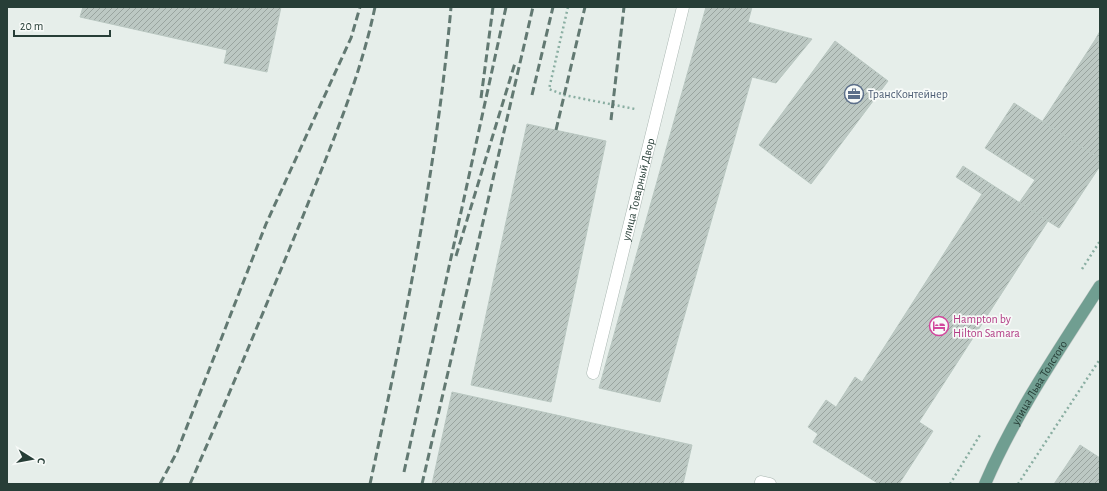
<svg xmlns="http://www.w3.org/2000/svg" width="1107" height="491" viewBox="0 0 1107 491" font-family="'Alegreya Sans',sans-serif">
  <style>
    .building { fill: url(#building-hatch); stroke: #b9c7c1 }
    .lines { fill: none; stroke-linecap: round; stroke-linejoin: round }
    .lane-casing { stroke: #a9b6b1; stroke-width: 13 }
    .street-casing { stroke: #a9b6b1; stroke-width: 13 }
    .primary-casing { stroke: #c3c9c7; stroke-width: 13 }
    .path { stroke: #8aaea2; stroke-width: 2.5; stroke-dasharray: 2 3; stroke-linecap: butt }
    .lane { stroke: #fff; stroke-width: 12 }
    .street { stroke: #fff; stroke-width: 12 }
    .primary { stroke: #709e91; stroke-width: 12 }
    .rail { stroke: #627972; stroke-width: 3; stroke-dasharray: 8 4; stroke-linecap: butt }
    .labels { text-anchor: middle; stroke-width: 3.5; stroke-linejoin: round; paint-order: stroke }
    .service-label { font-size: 12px; fill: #4e5e75; stroke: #f7faf8; text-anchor: start }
    .street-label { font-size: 12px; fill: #273e37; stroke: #f7faf8 }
    .hotel-label { font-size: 12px; fill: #b23c85; stroke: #f7faf8; text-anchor: start }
  </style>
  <defs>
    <pattern id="building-hatch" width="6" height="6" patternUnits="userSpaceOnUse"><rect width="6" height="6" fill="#bcc8c3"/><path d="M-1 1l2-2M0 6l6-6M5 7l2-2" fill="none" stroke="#99a49f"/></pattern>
  </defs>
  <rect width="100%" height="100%" fill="#e6eeea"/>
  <g class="building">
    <polygon points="83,7 281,7 267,72 224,63 227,50 80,17"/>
    <polygon points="706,7 752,7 748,22 812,39 776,83 752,77 660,402 599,388"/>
    <polygon points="1100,31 1100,43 1095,40"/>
    <polygon points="1095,40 1100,43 1100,159 1042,122"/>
    <polygon points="835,41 888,81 811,184 759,145"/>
    <polygon points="1014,103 1100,159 1100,166 1059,228 1019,203 1035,180 985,148"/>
    <polygon points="527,124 606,141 551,402 471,385"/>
    <polygon points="963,166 1048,221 919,422 933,431 899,484 879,484 813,442 818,434 808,427 826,400 836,407 855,377 862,382 982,194 956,177"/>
    <polygon points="452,392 692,445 683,484 432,484"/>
    <polygon points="1080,445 1100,458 1100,484 1054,484"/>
  </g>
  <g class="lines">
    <g class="lane-casing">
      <polyline id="lane" points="761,482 770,484"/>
    </g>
    <g class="street-casing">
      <g id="street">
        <path id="s1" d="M593,373L683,7"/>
      </g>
    </g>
    <g class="primary-casing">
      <g id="primary">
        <path id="s2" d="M985,484C1015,414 1059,350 1100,286"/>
      </g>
    </g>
    <g class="path">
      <polyline points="568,7 549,89 564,95 635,109"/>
      <polyline points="1082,269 1100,241"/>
      <polyline points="950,484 980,435"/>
      <polyline points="1018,484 1100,359"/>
    </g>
    <use href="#lane" class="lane"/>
    <use href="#street" class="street"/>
    <use href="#primary" class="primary"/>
    <g class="rail">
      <polyline points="532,95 553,7"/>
      <polyline points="481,98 493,7"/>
      <polyline points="611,120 624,7"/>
      <polyline points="556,130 585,7"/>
      <polyline points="456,256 515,63"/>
      <polyline points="404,472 506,7"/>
      <polyline points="160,484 177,452 266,224 351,38 360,7"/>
      <path d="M190,484C229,395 266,306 303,216C330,148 360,79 375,7"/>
      <path d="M370,484C404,327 437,167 451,7"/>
      <polyline points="422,484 533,7"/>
    </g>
  </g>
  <defs>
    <g id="office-ring" transform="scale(1)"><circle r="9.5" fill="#f7faf8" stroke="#5c6f8a" stroke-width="1.5"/><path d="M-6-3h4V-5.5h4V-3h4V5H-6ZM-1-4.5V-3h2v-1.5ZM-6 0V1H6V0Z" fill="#5c6f8a"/></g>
    <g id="hotel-ring" transform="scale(1)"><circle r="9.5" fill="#f7faf8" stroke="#d1479c" stroke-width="1.5"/><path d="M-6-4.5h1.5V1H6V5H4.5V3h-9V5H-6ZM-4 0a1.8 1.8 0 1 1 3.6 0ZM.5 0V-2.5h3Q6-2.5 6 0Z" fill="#d1479c"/></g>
  </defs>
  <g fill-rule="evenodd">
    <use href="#office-ring" x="854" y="94"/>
    <use href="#hotel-ring" x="939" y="326"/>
  </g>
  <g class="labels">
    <g class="service-label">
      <text x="868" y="98">ТрансКонтейнер</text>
    </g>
    <g class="street-label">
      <text dy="4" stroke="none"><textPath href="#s1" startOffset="189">улица Товарный Двор</textPath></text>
      <text dy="4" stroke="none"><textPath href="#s2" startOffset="115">улица Льва Толстого</textPath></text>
    </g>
    <g class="hotel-label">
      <text x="953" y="323">Hampton by<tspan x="953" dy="14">Hilton Samara</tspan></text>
    </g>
  </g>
  <rect width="1107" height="491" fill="none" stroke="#273e37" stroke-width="16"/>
  <g transform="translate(32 459) rotate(101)" stroke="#f7faf8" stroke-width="3" paint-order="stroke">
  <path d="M0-3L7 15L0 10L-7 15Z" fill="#273e37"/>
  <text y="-6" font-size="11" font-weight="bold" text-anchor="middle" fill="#273e37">С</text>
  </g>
  <path d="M14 30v6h96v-6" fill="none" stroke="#273e37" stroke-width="2"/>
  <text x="20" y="30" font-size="12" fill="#273e37" stroke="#f7faf8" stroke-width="3" paint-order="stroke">20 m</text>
</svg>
